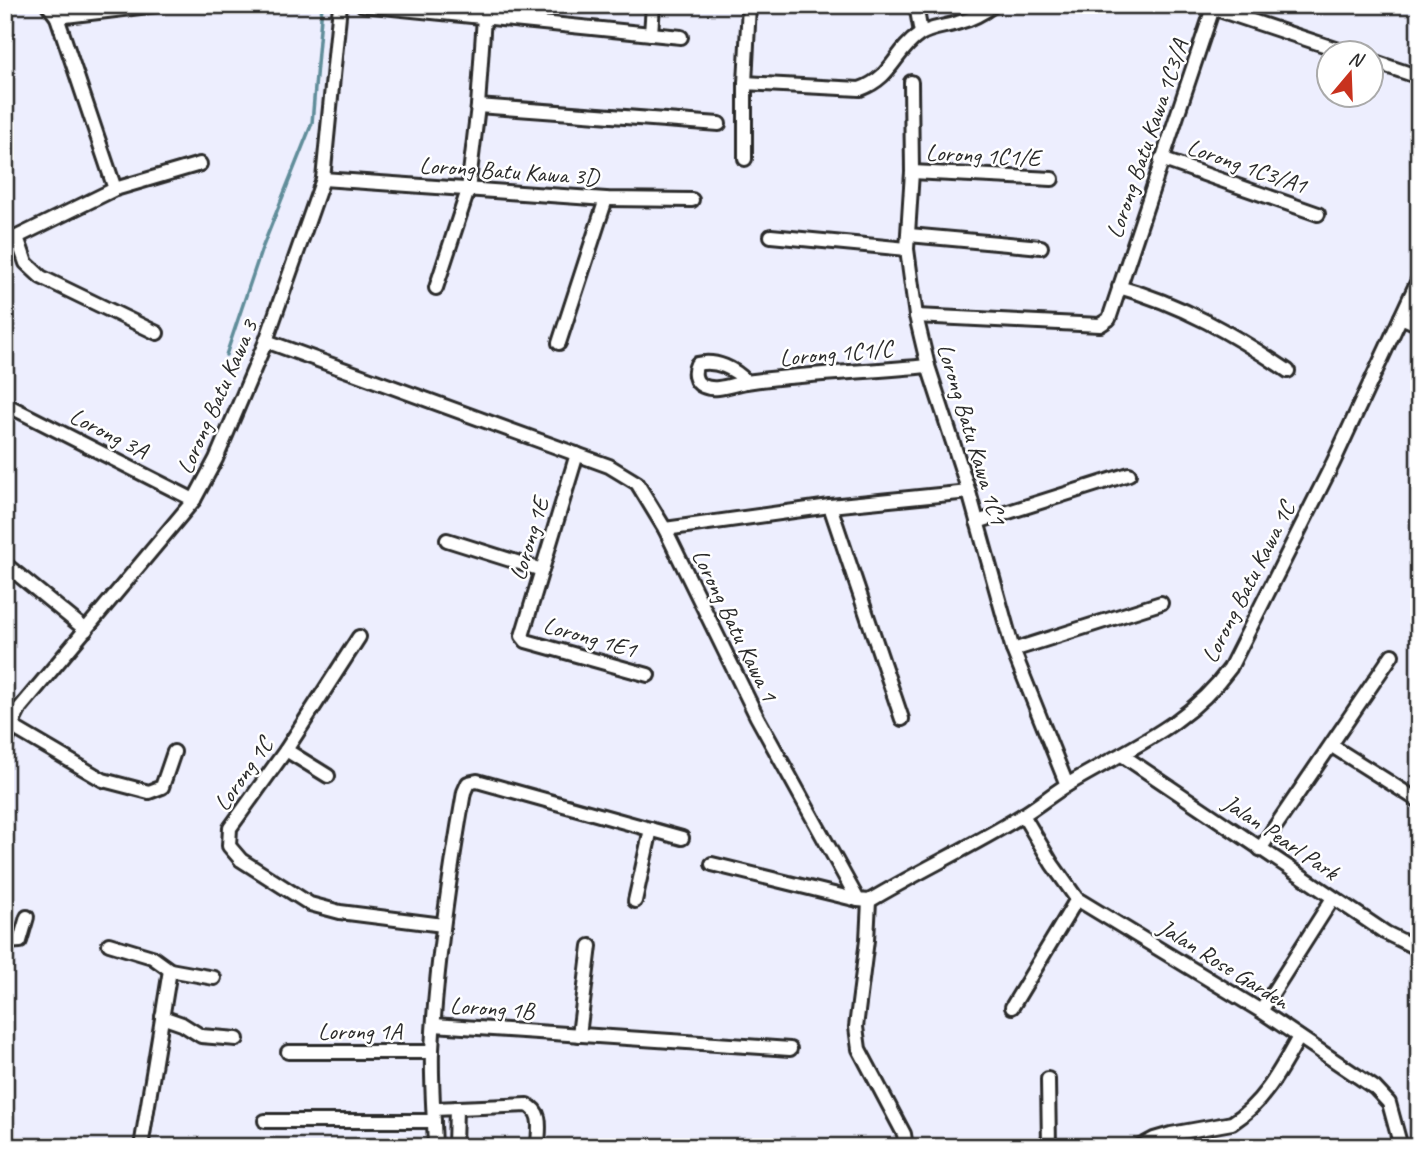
<svg xmlns="http://www.w3.org/2000/svg" width="1424" height="1152" viewBox="0 0 1424 1152" font-family="Caveat,sans-serif">
  <style>
    .lines { fill: none; stroke-linecap: round; stroke-linejoin: round }
    .stream { stroke: #608d9a; stroke-width: 3.5 }
    .minor-casing { stroke: #2b2b2b; stroke-width: 18 }
    .minor { stroke: #fff; stroke-width: 12 }
    .labels { text-anchor: middle; stroke-width: 5; stroke-linejoin: round; paint-order: stroke }
    .street-label { font-size: 24px; fill: #2b2b2b; stroke: #fff }
  </style>
  <rect width="100%" height="100%" fill="#edeefe"/>
  <filter id="ink" filterUnits="userSpaceOnUse"><feTurbulence type="fractalNoise" baseFrequency=".0143" numOctaves="2"/><feDisplacementMap in="SourceGraphic" scale="14" xChannelSelector="R" yChannelSelector="G"/><feConvolveMatrix kernelMatrix="1 2 1 2 8 2 1 2 1" color-interpolation-filters="sRGB"/></filter>
  <g filter="url(#ink)">
    <g class="lines">
      <polyline class="stream" points="226,355 261,251 312,123 322,5"/>
      <g class="minor-casing">
        <g id="minor">
          <polyline points="48,5 57,17 115,189"/>
          <polyline points="363,5 681,37"/>
          <polyline points="916,5 921,33"/>
          <polyline points="1204,5 1345,52"/>
          <polyline points="57,17 157,5"/>
          <polyline points="651,34 653,5"/>
          <polyline points="1372,61 1419,77"/>
          <polyline points="911,82 912,172 907,249 916,316 928,366 969,492 1013,650 1067,785"/>
          <polyline points="745,83 749,5"/>
          <polyline points="478,106 719,124"/>
          <path d="M745,159V83L860,89C893,77 894,52 919,35C930,27 947,27 960,22C973,19 983,13 994,5"/>
          <polyline points="1161,159 1318,214"/>
          <polyline points="912,172 1052,179"/>
          <polyline points="323,179 606,199 692,200"/>
          <polyline points="909,235 1041,247"/>
          <polyline points="771,236 907,249"/>
          <polyline points="17,237 26,263 41,277 157,333"/>
          <polyline points="5,241 17,237 115,189 200,164"/>
          <path d="M1119,287C1181,304 1235,335 1288,371"/>
          <polyline points="436,288 468,190 478,106 484,17"/>
          <polyline points="916,316 1100,325 1109,319 1214,5"/>
          <polyline points="1401,317 1419,325"/>
          <polyline points="266,341 609,466 637,483 665,529 757,717 858,900 869,901 867,940 856,1027 859,1049 904,1134 906,1147"/>
          <polyline points="559,343 606,199"/>
          <path d="M747,382C735,369 716,359 697,364C693,372 694,382 703,386C716,392 733,384 746,382C806,373 868,372 928,366"/>
          <polyline points="5,404 194,500"/>
          <polyline points="577,454 522,636 526,641 648,675"/>
          <polyline points="830,506 902,719"/>
          <polyline points="977,522 1129,474"/>
          <polyline points="665,529 830,506 969,492"/>
          <polyline points="447,540 542,570"/>
          <polyline points="5,564 86,630"/>
          <polyline points="359,637 286,750 230,828 229,846 241,860 310,904 340,912 443,925"/>
          <polyline points="1013,650 1161,603"/>
          <polyline points="11,726 103,780 149,792 162,787 174,752"/>
          <polyline points="1332,746 1419,801"/>
          <polyline points="5,748 11,726 20,708 194,500 216,459 266,341 323,179 340,5"/>
          <polyline points="286,750 328,776"/>
          <polyline points="1122,755 1386,933 1419,949"/>
          <polyline points="1023,815 1052,864 1077,899 1261,1011 1375,1088 1389,1103 1401,1147"/>
          <polyline points="1260,849 1392,655"/>
          <polyline points="712,864 858,900"/>
          <polyline points="635,901 651,829"/>
          <path d="M869,901C919,871 973,846 1023,815C1038,806 1052,794 1067,785C1128,748 1186,728 1230,668L1333,463L1419,278"/>
          <polyline points="5,942 20,941 27,917"/>
          <polyline points="109,944 152,957 170,970 214,978"/>
          <polyline points="1012,1007 1077,899"/>
          <polyline points="1261,1011 1333,898"/>
          <polyline points="162,1017 182,1024 201,1036 237,1039"/>
          <polyline points="434,1025 790,1049"/>
          <polyline points="579,1035 590,946"/>
          <polyline points="288,1052 432,1052"/>
          <polyline points="1048,1079 1049,1147"/>
          <path d="M434,1109L527,1105C544,1112 538,1131 538,1147"/>
          <polyline points="265,1121 434,1121"/>
          <polyline points="141,1147 170,970"/>
          <path d="M435,1147C434,1115 431,1082 432,1050C436,963 449,877 464,792L468,783L477,781L682,838"/>
          <polyline points="455,1147 456,1108"/>
          <path d="M1139,1147L1154,1139L1171,1134L1232,1123C1264,1103 1281,1069 1299,1037"/>
        </g>
      </g>
      <use href="#minor" class="minor"/>
    </g>
  </g>
  <g class="labels">
    <g class="street-label">
      <text transform="translate(1147 139) rotate(-71)" y="8">Lorong Batu Kawa 1C3/A</text>
      <text transform="translate(983 155) rotate(3)" y="8">Lorong 1C1/E</text>
      <text transform="translate(1247 166) rotate(19)" y="8">Lorong 1C3/A1</text>
      <text transform="translate(509 171) rotate(4)" y="8">Lorong Batu Kawa 3D</text>
      <text transform="translate(836 353) rotate(-5)" y="8">Lorong 1C1/C</text>
      <text transform="translate(217 397) rotate(-66)" y="8">Lorong Batu Kawa 3</text>
      <text transform="translate(109 433) rotate(27)" y="8">Lorong 3A</text>
      <text transform="translate(972 434) rotate(73)" y="8">Lorong Batu Kawa 1C1</text>
      <text transform="translate(529 539) rotate(-73)" y="8">Lorong 1E</text>
      <text transform="translate(1248 582) rotate(-63)" y="8">Lorong Batu Kawa 1C</text>
      <text transform="translate(735 625) rotate(64)" y="8">Lorong Batu Kawa 1</text>
      <text transform="translate(590 637) rotate(16)" y="8">Lorong 1E1</text>
      <text transform="translate(243 774) rotate(-55)" y="8">Lorong 1C</text>
      <text transform="translate(1281 837) rotate(34)" y="8">Jalan Pearl Park</text>
      <text transform="translate(1224 964) rotate(32)" y="8">Jalan Rose Garden</text>
      <text transform="translate(492 1008) rotate(4)" y="8">Lorong 1B</text>
      <text x="360" y="1039">Lorong 1A</text>
    </g>
  </g>
  <rect width="1424" height="1152" fill="none" stroke="#fff" stroke-width="28"/>
  <rect x="14" y="14" width="1396" height="1124" fill="none" stroke="#2b2b2b" stroke-width="2.5" filter="url(#ink)"/>
  <g transform="translate(1350 74) rotate(19)"><circle r="33" fill="#ffffff" stroke="#aaaaaa" stroke-width="2"/>
  <path d="M0-5L12 26L0 18L-12 26Z" fill="#c8321e"/>
  <text y="-10" font-size="19" font-weight="bold" text-anchor="middle" fill="#2b2b2b">N</text>
  </g>
</svg>
